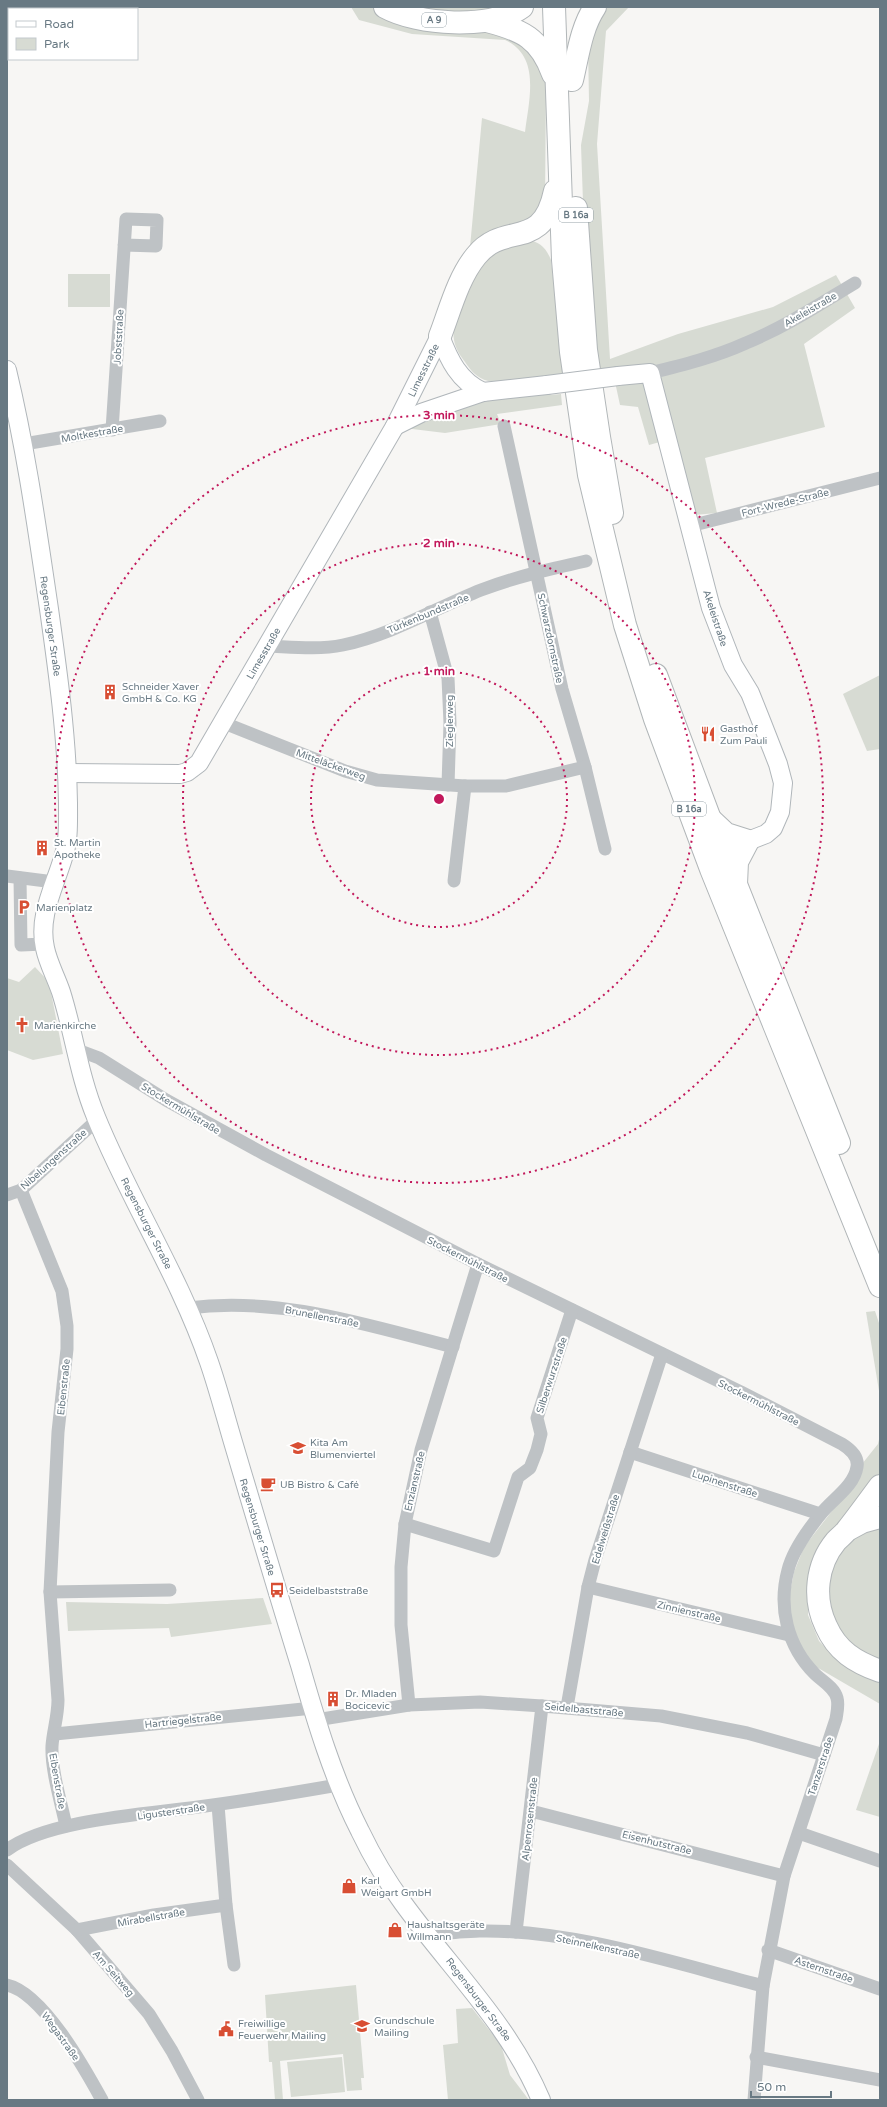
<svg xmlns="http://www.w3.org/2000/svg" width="887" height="2107" viewBox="0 0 887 2107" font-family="'Varela Round',sans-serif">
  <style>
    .green { fill: #d7dbd3 }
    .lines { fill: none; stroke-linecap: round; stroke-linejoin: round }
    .secondary-casing { stroke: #b0b6ba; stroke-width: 20 }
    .highway-casing { stroke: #b1b6b8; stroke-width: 24 }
    .street { stroke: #bec2c5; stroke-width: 13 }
    .secondary { stroke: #fff; stroke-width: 18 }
    .highway { stroke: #fff; stroke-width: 22 }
    .secondary-bridge-casing { stroke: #b0b6ba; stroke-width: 20; stroke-linecap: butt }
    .secondary-bridge { stroke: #fff; stroke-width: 18 }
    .ring { fill: none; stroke: #c2185b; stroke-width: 2; stroke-dasharray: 2 4 }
    .labels { text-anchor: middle; stroke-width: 4; stroke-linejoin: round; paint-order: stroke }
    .shield { fill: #fff; stroke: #95a1a8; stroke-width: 1 }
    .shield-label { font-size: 9px; font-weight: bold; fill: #687983 }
    .street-label { font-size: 10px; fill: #687983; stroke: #fff }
    .poi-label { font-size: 10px; fill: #687983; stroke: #fff; text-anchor: start }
    .centre { fill: #c2185b; stroke: #fff; stroke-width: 2 }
    .ring-label { font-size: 12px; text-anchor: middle; font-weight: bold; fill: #c2185b; stroke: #fff; stroke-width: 4; stroke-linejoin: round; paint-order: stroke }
  </style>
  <rect width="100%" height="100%" fill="#f7f6f4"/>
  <g class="green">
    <path d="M351,7H373L397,20L516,33L543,69L546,87L545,205L540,215L470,247L482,118L525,132C529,100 541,56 505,40L412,34L359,20Z"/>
    <path d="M418,7H508C478,12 448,14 418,7Z"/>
    <polygon points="602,7 629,7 606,31 597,144 610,359 678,334 773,307 836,275 855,308 804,344 825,427 705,458 717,513 694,515 674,438 649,445 638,407 620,405 612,368 595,370 583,202 581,145 589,101 588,46"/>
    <path d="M526,240C540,241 546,248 551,260L564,376C541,379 511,387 488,381C477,378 471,371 465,362C443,335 457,317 470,289C473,282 477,268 483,262C495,250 511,246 526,240Z"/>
    <rect x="68" y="274" width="42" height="33"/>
    <polygon points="543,393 550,395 561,394 562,405 497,414 501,424 445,433 404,428 463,404"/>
    <polygon points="880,675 880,749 867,751 843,694"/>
    <polygon points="35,967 49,982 63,1054 33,1060 7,1050 7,978 19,982"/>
    <polygon points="875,1311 880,1326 880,1397 866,1312"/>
    <polygon points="880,1435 880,1475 831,1532 808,1587 808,1615 819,1641 835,1657 880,1680 880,1704 813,1665 792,1633 788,1602 794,1572 804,1547 856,1480 862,1464 878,1444"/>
    <polygon points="880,1523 880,1663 847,1644 826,1602 832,1562 849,1539"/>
    <polygon points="263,1598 272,1624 171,1637 169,1628 68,1631 66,1602 167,1604"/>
    <polygon points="880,1741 880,1817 856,1810"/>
    <polygon points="356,1985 364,2078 361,2078 362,2090 347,2091 343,2054 280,2061 283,2100 275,2100 272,2062 269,2062 265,1995"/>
    <polygon points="472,2008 501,2045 510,2075 529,2100 448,2100 443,2045 458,2043 456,2009"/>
    <polygon points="342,2057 345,2092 291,2097 287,2062"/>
  </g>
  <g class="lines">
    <g class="secondary-casing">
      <g id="secondary">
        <path d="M440,336C449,360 459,381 483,392"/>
        <path d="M7,370C26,449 37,528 49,609C58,673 67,737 68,803C68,821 69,841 63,858C54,888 38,916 45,948C48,963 56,977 61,992C74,1033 79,1076 96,1117C130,1201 179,1275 209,1362C218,1388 225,1415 233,1442C255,1516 277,1591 300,1665C316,1721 333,1778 360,1831C372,1856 386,1880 403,1903C450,1968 509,2024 541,2100"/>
        <polyline points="618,376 650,373 711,608 733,665 750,693 762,723 778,764 783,783 780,812 773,828 766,834 748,841"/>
        <polyline points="395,426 421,413 483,392 547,385"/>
        <polyline points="67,773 180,774 187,772 199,763 395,426 440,336"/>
      </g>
    </g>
    <g class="highway-casing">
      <g id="highway">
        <path d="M385,7C418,25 490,30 522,7"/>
        <polyline points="554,7 563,260 571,352 589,475 625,625 655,719 711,869 880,1286"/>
        <path d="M487,21C522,30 540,38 553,74"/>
        <path d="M572,80C578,55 581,28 595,7"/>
        <polyline points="576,208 586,350 599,437 612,513"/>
        <path d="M440,336C450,310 458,278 476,256C505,220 542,253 555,191"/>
        <polyline points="656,675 710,819 839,1143"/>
        <polyline points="710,819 726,834 748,841 737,862 736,884"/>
        <path d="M880,1486C869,1501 858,1516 847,1530C844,1534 840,1537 836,1541C816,1565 813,1599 826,1626C837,1651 855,1662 880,1671"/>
        <polyline points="849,1529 862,1522 880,1517"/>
      </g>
    </g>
    <g class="street">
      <path d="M650,373C683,365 715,357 746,343C785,327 820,304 855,283"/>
      <polyline points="504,426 562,689 585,767 605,849"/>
      <polyline points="112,430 126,219 157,220 156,246 124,245"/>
      <polyline points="24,444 160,421"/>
      <polyline points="690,526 880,478"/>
      <polyline points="430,612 448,678 450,723 448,785"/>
      <path d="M267,646C292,647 318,650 343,645C391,635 436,608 481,590C515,577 550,569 586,561"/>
      <polyline points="224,723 345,771 377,780 465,786 506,786 585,767"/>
      <polyline points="7,876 54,882"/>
      <polyline points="20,878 21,945 44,944"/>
      <polyline points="454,881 465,786"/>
      <path d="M75,1049L99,1058L166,1100L266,1155L478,1264L741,1392L842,1444C850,1449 859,1456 857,1467C854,1487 831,1500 820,1515C807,1531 793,1550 788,1570C778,1607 787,1646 815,1674C822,1681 834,1687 837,1698C839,1705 837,1712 836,1719L784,1876L763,1986L754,2100"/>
      <path d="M21,1190L62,1291L67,1326V1349L58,1432L50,1592L58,1700C58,1716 53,1731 52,1746C51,1770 61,1802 66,1826"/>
      <polyline points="7,1195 21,1190 97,1120"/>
      <path d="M188,1308C279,1296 366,1325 453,1347"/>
      <polyline points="630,1452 820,1514"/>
      <polyline points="405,1524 494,1551 518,1477 530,1468 537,1450 541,1434 537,1418 572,1310"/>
      <polyline points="588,1587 789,1635"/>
      <polyline points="50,1592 170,1590"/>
      <polyline points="409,1705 401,1625 401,1567 405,1524 421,1450 478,1264"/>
      <polyline points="567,1707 588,1587 595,1560 662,1354"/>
      <polyline points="316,1720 409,1705 480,1702 542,1706 661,1716 747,1733 824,1755"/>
      <polyline points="55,1734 313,1708"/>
      <polyline points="218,1805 226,1905 234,1965"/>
      <polyline points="531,1811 784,1876"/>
      <polyline points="799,1833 880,1861"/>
      <path d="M7,1850C47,1820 147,1814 198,1807C245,1801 292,1793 338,1785"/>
      <polyline points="7,1865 77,1930 149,2014 172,2051 198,2100"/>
      <polyline points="77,1930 154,1915 226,1905"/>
      <polyline points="516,1932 542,1706"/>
      <path d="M432,1939C448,1931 462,1932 479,1931C571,1929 674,1963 763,1986"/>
      <polyline points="768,1950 880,1989"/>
      <path d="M7,1985C43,1993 85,2069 102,2100"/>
      <polyline points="756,2057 880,2080"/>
    </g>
    <use href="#secondary" class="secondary"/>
    <use href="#highway" class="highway"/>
    <g class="secondary-bridge-casing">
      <polyline id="secondary-bridge" points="547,385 618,376"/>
    </g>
    <use href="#secondary-bridge" class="secondary-bridge"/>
  </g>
  <g class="ring">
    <circle cx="439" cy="799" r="128"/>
    <circle cx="439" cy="799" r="256"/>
    <circle cx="439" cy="799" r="384"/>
  </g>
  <defs>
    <g id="building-bare" transform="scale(1.2)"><path d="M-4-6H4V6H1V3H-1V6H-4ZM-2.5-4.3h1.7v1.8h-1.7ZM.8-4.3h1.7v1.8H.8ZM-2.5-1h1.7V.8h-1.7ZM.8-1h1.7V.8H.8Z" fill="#d84e33" stroke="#fff" stroke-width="2.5" paint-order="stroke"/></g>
    <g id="restaurant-bare" transform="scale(1.2)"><path d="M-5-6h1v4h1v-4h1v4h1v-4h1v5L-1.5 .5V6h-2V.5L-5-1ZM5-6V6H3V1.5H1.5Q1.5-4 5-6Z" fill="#d84e33" stroke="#fff" stroke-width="2.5" paint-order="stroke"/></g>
    <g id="parking-bare" transform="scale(1.2)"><path d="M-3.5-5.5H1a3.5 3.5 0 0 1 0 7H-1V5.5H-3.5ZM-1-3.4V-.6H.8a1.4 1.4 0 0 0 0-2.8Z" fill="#d84e33" stroke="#fff" stroke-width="2.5" paint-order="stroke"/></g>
    <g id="church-bare" transform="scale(1.2)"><path d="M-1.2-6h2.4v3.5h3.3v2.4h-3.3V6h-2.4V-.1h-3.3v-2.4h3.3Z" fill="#d84e33" stroke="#fff" stroke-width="2.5" paint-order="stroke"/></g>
    <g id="school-bare" transform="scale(1.2)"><path d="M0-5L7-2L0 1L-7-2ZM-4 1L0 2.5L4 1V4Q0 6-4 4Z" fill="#d84e33" stroke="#fff" stroke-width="2.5" paint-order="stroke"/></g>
    <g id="cafe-bare" transform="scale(1.2)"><path d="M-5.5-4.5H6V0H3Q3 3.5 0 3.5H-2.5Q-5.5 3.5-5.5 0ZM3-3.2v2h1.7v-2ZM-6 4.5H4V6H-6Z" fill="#d84e33" stroke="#fff" stroke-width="2.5" paint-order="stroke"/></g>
    <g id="bus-bare" transform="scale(1.2)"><path d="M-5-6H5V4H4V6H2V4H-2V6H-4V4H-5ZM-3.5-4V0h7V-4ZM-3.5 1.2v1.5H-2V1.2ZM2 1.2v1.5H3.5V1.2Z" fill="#d84e33" stroke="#fff" stroke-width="2.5" paint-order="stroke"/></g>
    <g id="shop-bare" transform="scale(1.2)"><path d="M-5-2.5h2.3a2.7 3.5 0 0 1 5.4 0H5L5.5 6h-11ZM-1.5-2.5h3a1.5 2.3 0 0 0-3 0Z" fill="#d84e33" stroke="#fff" stroke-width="2.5" paint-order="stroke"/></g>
    <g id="civic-bare" transform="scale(1.2)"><path d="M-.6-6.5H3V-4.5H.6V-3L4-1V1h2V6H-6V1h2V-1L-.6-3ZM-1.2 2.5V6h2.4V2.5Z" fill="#d84e33" stroke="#fff" stroke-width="2.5" paint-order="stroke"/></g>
  </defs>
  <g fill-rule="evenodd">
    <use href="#building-bare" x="110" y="692"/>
    <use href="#restaurant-bare" x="708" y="734"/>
    <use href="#building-bare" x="42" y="848"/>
    <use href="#parking-bare" x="24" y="907"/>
    <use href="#church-bare" x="22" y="1025"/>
    <use href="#school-bare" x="298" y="1448"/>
    <use href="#cafe-bare" x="268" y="1484"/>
    <use href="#bus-bare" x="277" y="1590"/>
    <use href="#building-bare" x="333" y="1699"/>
    <use href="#shop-bare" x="349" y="1886"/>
    <use href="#shop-bare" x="395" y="1930"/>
    <use href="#school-bare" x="362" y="2026"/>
    <use href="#civic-bare" x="226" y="2029"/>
  </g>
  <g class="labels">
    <g class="shield">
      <rect x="422" y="13" width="24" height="14" rx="3"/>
      <rect x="559" y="208" width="34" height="14" rx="3"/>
      <rect x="672" y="802" width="34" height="14" rx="3"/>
    </g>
    <g class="shield-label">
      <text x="434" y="23">A 9</text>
      <text x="576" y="218">B 16a</text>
      <text x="689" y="812">B 16a</text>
    </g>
    <g class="street-label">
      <text transform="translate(810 309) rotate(-30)" y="4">Akeleistraße</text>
      <text transform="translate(118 337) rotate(-87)" y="4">Jobststraße</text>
      <text transform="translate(423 370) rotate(-64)" y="4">Limesstraße</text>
      <text transform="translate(92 433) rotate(-10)" y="4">Moltkestraße</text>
      <text transform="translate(785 502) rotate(-14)" y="4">Fort-Wrede-Straße</text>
      <text transform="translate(428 613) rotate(-23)" y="4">Türkenbundstraße</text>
      <text transform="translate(716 618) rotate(72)" y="4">Akeleistraße</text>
      <text transform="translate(51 626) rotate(82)" y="4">Regensburger Straße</text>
      <text transform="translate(551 638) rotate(78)" y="4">Schwarzdornstraße</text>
      <text transform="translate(263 653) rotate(-60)" y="4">Limesstraße</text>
      <text transform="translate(449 721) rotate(-90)" y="4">Zieglerweg</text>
      <text transform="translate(331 764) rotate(20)" y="4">Mitteläckerweg</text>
      <text transform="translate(181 1108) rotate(31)" y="4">Stockermühlstraße</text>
      <text transform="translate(53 1159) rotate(-42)" y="4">Nibelungenstraße</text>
      <text transform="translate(147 1223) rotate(63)" y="4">Regensburger Straße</text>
      <text transform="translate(468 1259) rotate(27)" y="4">Stockermühlstraße</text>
      <text transform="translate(322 1316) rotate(11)" y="4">Brunellenstraße</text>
      <text transform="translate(551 1375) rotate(-72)" y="4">Silberwurzstraße</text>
      <text transform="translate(63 1387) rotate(-84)" y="4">Eibenstraße</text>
      <text transform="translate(759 1402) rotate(27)" y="4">Stockermühlstraße</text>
      <text transform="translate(414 1481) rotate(-77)" y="4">Enzianstraße</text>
      <text transform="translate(725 1483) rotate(18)" y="4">Lupinenstraße</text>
      <text transform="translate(258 1527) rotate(73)" y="4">Regensburger Straße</text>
      <text transform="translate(605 1529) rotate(-73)" y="4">Edelweißstraße</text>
      <text transform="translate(689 1611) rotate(13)" y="4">Zinnienstraße</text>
      <text transform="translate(584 1709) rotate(5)" y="4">Seidelbaststraße</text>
      <text transform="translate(183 1720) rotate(-6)" y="4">Hartriegelstraße</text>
      <text transform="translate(820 1766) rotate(-72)" y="4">Tanzerstraße</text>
      <text transform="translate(58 1781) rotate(80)" y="4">Eibenstraße</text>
      <text transform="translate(171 1811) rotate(-8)" y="4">Ligusterstraße</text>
      <text transform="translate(529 1819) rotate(-84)" y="4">Alpenrosenstraße</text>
      <text transform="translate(657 1842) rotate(14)" y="4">Eisenhutstraße</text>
      <text transform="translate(151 1917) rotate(-10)" y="4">Mirabellstraße</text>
      <text transform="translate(598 1946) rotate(12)" y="4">Steinnelkenstraße</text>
      <text transform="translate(824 1969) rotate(19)" y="4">Asternstraße</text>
      <text transform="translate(114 1973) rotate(49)" y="4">Am Seitweg</text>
      <text transform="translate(479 1999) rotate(53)" y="4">Regensburger Straße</text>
      <text transform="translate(61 2036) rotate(54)" y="4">Wegastraße</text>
    </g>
    <g class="poi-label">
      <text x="122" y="690">Schneider Xaver<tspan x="122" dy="12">GmbH &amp; Co. KG</tspan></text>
      <text x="720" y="732">Gasthof<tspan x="720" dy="12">Zum Pauli</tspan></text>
      <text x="54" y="846">St. Martin<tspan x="54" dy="12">Apotheke</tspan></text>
      <text x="36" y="911">Marienplatz</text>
      <text x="34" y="1029">Marienkirche</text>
      <text x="310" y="1446">Kita Am<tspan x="310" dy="12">Blumenviertel</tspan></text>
      <text x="280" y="1488">UB Bistro &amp; Café</text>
      <text x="289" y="1594">Seidelbaststraße</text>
      <text x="345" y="1697">Dr. Mladen<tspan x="345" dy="12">Bocicevic</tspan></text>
      <text x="361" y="1884">Karl<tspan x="361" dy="12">Weigart GmbH</tspan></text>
      <text x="407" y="1928">Haushaltsgeräte<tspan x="407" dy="12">Willmann</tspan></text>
      <text x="374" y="2024">Grundschule<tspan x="374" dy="12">Mailing</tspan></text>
      <text x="238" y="2027">Freiwillige<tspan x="238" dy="12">Feuerwehr Mailing</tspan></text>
    </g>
  </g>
  <circle cx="439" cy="799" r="6" class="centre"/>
  <g class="ring-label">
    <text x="439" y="419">3 min</text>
    <text x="439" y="547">2 min</text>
    <text x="439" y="675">1 min</text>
  </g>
  <rect width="887" height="2107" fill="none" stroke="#687983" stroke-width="16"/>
  <rect x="8" y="8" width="130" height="52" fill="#ffffff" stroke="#c3c9cd"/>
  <rect x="16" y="21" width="20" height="6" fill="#ffffff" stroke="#c3c9cd"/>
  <text x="44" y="28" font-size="12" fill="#687983">Road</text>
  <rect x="16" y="38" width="20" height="12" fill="#d7dbd3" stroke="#c3c9cd"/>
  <text x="44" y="48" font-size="12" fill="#687983">Park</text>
  <path d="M751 2091v6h80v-6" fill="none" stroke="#687983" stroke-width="2"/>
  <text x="757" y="2091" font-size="12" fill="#687983" stroke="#ffffff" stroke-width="3" paint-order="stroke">50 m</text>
</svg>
